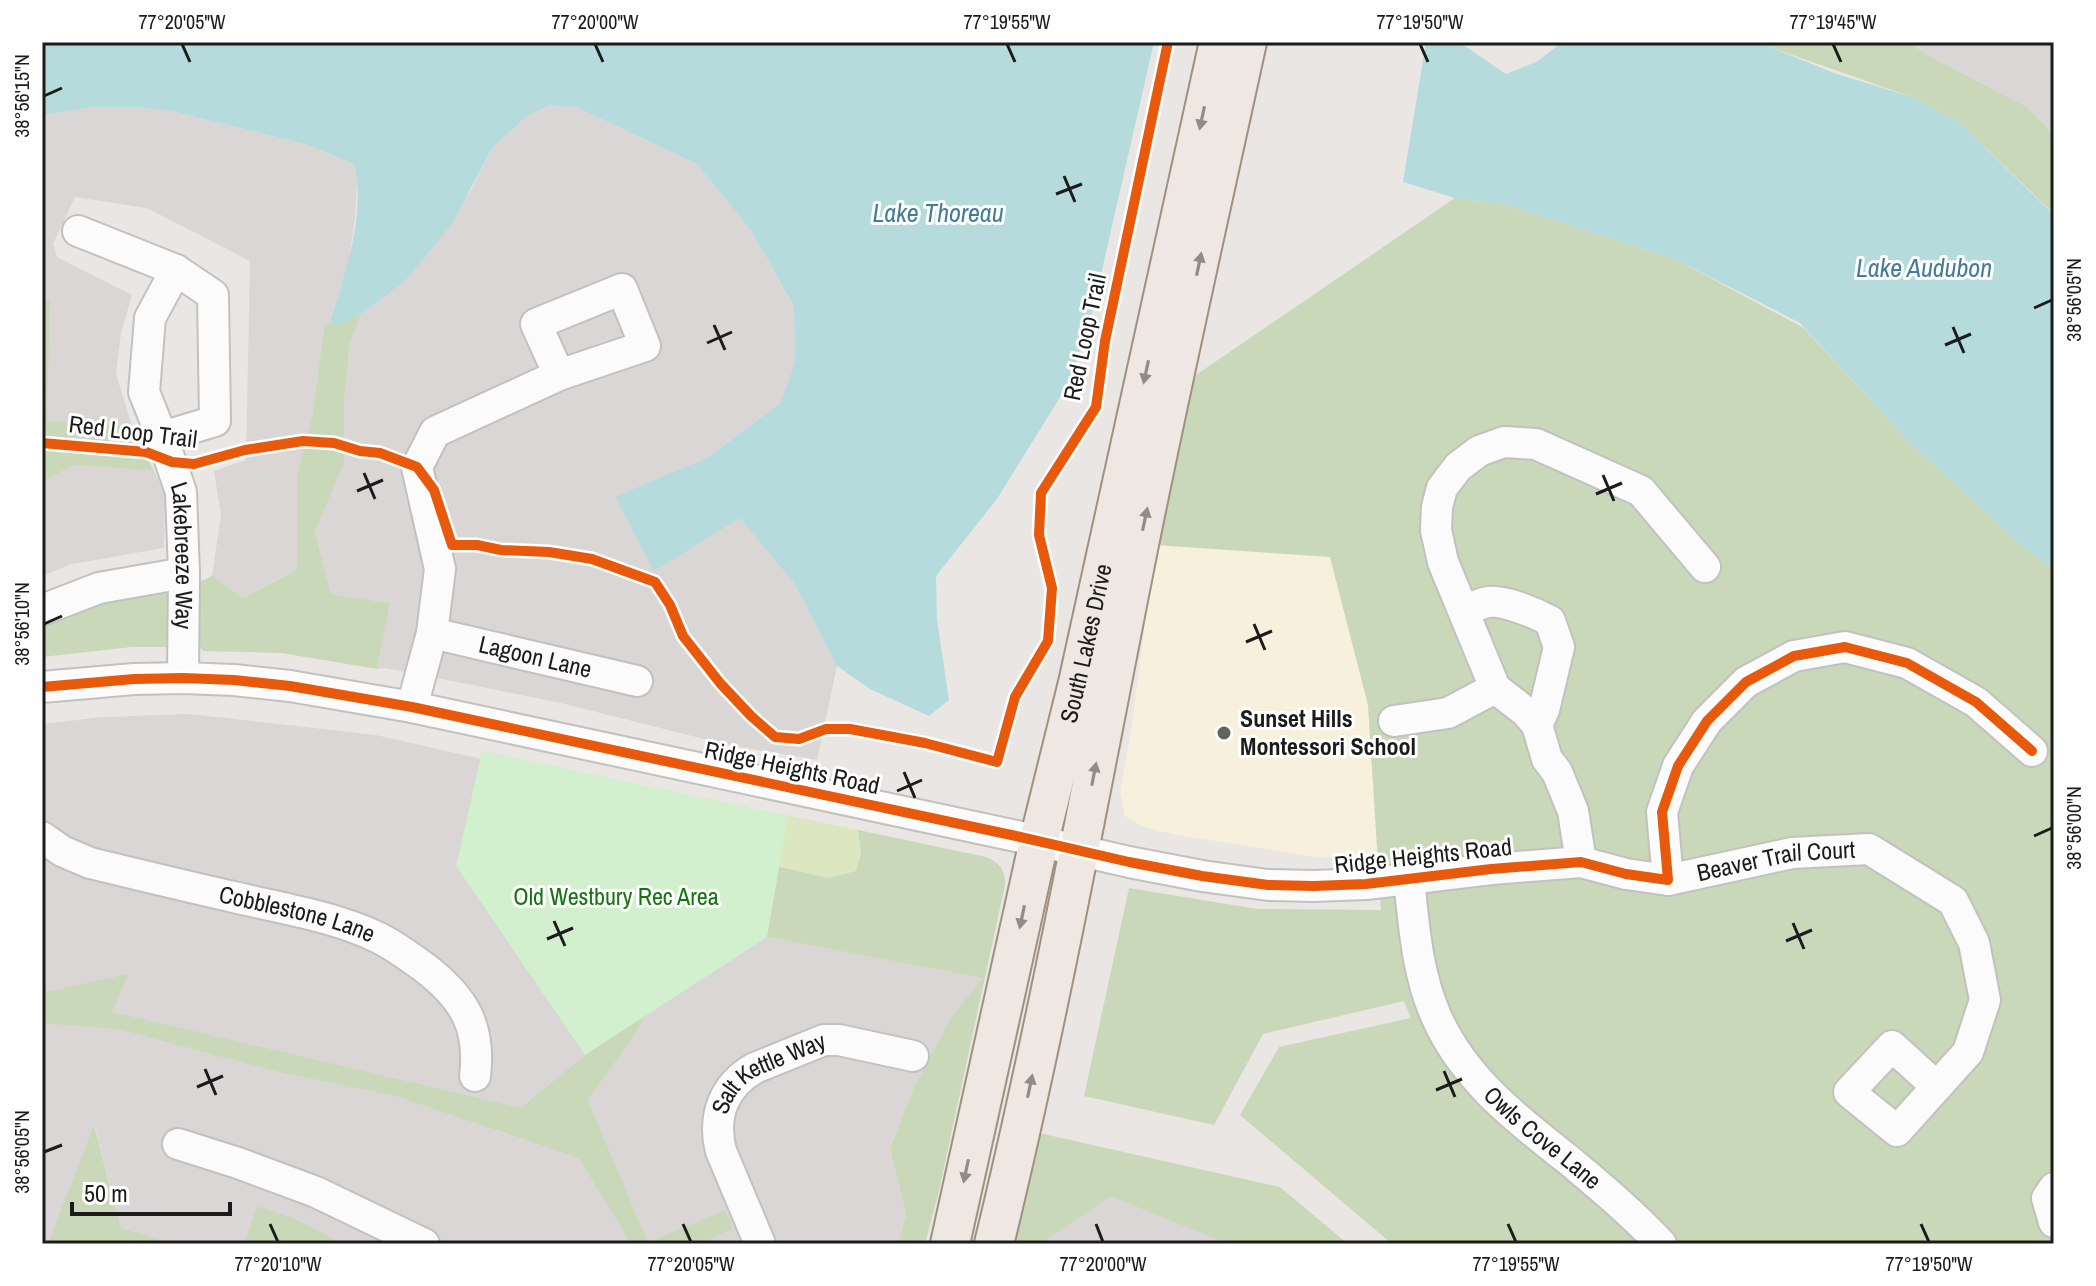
<svg xmlns="http://www.w3.org/2000/svg" width="2096" height="1286" viewBox="0 0 2096 1286" font-family="'Archivo Narrow',sans-serif">
  <style>
    .residential { fill: #d9d6d5 }
    .education { fill: #f6f0dc }
    .grass { fill: #dce7c1 }
    .forest { fill: #c8d8b8 }
    .park { fill: #d2f0cd }
    .water { fill: #b6dbdd }
    .lines { fill: none; stroke-linecap: round; stroke-linejoin: round }
    .minor-casing { stroke: #c2c1bf; stroke-width: 34 }
    .major-casing { stroke: #9f9080; stroke-width: 42 }
    .minor { stroke: #fcfbfb; stroke-width: 30 }
    .major { stroke: #efe8e2; stroke-width: 38 }
    .cycleway-casing { stroke: #fff; stroke-width: 15 }
    .cycleway { stroke: #e8590c; stroke-width: 10 }
    .oneway { fill: #908c88 }
    .ticks { fill: none; stroke: #1b1b1b; stroke-width: 3 }
    .poi-dot { fill: #636261; stroke: #fff; stroke-width: 3 }
    .labels { text-anchor: middle; stroke-width: 6; stroke-linejoin: round; paint-order: stroke }
    .street-label { font-size: 24px; fill: #1b1b1b; stroke: #fff }
    .poi-label { font-size: 24px; font-weight: bold; fill: #1b1b1b; stroke: #fff; text-anchor: start }
    .park-label { font-size: 24px; fill: #13760c; stroke: #fff }
    .water-label { font-size: 26px; font-style: italic; fill: #437b99; stroke: #fff }
    .neatline { fill: none; stroke: #1b1b1b; stroke-width: 3 }
    .ticks-label { font-size: 20px; text-anchor: middle; fill: #1b1b1b }
  </style>
  <rect width="100%" height="100%" fill="#eae6e3"/>
  <g class="residential">
    <polygon points="1909,42 2054,42 2054,135 2027,107 1927,55"/>
    <polygon points="550,105 578,108 697,164 752,232 794,308 795,361 781,402 709,457 616,498 740,517 794,583 837,666 817,760 724,744 565,704 473,685 384,668 377,669 390,603 331,594 315,532 344,463 344,403 350,343 361,314 404,282 470,192 493,147 527,116"/>
    <polygon points="96,107 134,107 171,111 308,145 354,164 357,181 355,217 349,260 330,322 324,327 313,411 297,476 297,570 243,598 212,576 221,515 214,471 246,460 250,261 147,208 75,197 53,244 57,257 132,295 121,333 116,374 132,426 46,420 50,300 42,298 42,115"/>
    <polygon points="74,465 154,471 165,494 164,548 72,564 42,576 42,482"/>
    <polygon points="190,714 376,735 482,759 585,1055 496,1130 580,1158 631,1244 344,1244 294,1218 257,1206 244,1244 177,1244 121,1228 95,1126 48,1244 42,1244 42,724 104,717"/>
    <polygon points="767,937 984,978 950,1019 914,1087 890,1146 906,1215 898,1244 701,1244 732,1228 725,1210 648,1244 588,1100 629,1043 645,1016"/>
    <polygon points="1111,1195 1228,1244 1040,1244"/>
  </g>
  <polygon class="education" points="1155,545 1330,556 1368,705 1378,854 1349,858 1316,857 1177,835 1143,827 1125,816 1120,791 1131,732"/>
  <path class="grass" d="M482,751L558,767L555,781L560,792L571,804L582,809L604,804L608,792L603,783L595,775L618,780L615,794L618,804L646,811L657,805L659,788L678,792L666,799L664,807C669,813 675,813 681,817C689,823 693,830 703,834C721,826 715,811 705,798L749,807L742,817L738,825L743,834L756,836L760,828L755,817L757,809L858,830L861,853L856,871L829,878L772,865L755,876L724,922L701,936L666,950L651,930L631,931L617,888L599,894L571,861L570,853L583,846C570,798 522,773 482,751Z"/>
  <g class="forest">
    <polygon points="1761,42 1909,42 1927,55 2027,107 2054,135 2054,214 1957,120 1912,97 1764,45"/>
    <polygon points="1455,198 1506,205 1677,260 1804,328 1910,443 2028,551 2054,570 2054,1244 1392,1244 1240,1115 1279,1047 1411,1018 1404,1001 1263,1034 1214,1125 1084,1096 1129,888 1257,909 1381,910 1368,705 1330,557 1155,545 1193,377"/>
    <polygon points="42,298 50,300 47,420 132,426 154,471 74,465 42,482"/>
    <polygon points="361,314 350,343 344,403 344,463 315,532 331,594 390,603 377,669 281,653 203,651 195,639 195,584 212,576 243,598 297,570 297,476 313,411 324,327 330,322 337,325"/>
    <polygon points="168,584 168,647 132,647 42,657 42,624 81,607"/>
    <path d="M482,751L525,775L772,865L828,878L856,871L861,853L858,830L986,857C999,862 1006,871 1005,885L938,1195L925,1244H898L906,1215L890,1147L914,1087L950,1019L983,978L767,937L645,1016L629,1043L588,1100L648,1243L725,1210L733,1228L701,1244H631L579,1158L396,1096L275,1071L119,1029L42,1023V993L128,974L112,1012L521,1108L585,1055L456,866Z"/>
    <polygon points="94,1125 121,1228 177,1244 48,1244"/>
    <polygon points="1039,1133 1280,1187 1348,1244 1228,1244 1111,1196 1040,1244 1010,1244"/>
    <polygon points="257,1206 294,1218 344,1244 244,1244"/>
  </g>
  <polygon class="park" points="482,751 788,816 767,937 585,1055 456,866"/>
  <g class="water">
    <path d="M42,42H1154L1089,327L1067,386L997,499L936,576L937,620L949,700L929,716L870,689L837,666L794,583L740,518L654,571L615,497L709,457L781,402L795,361L794,307L752,232L697,164L578,108L550,105L527,116L493,147L451,225L404,282L361,314L336,326L330,322C345,272 366,216 354,164L308,145L171,111L134,107H96L42,115Z"/>
    <polygon points="1426,42 1459,42 1506,74 1538,61 1562,42 1761,42 1765,45 1834,73 1912,97 1957,120 2054,215 2054,570 2028,551 1910,443 1800,323 1677,260 1506,205 1455,198 1403,182"/>
  </g>
  <g class="lines">
    <g class="minor-casing">
      <g id="minor">
        <polyline points="78,231 176,270"/>
        <polygon points="176,270 213,295 215,421 162,437 144,392 150,318"/>
        <path id="s1" d="M162,437L181,492L184,573L183,678"/>
        <polyline points="42,610 99,588 184,573"/>
        <path d="M1464,611C1471,609 1480,603 1488,602C1505,600 1535,613 1550,621L1559,647L1544,710L1537,725"/>
        <path id="s2" d="M432,633L637,681"/>
        <polyline points="42,687 134,679 183,678 234,680 290,686 412,707 1016,836 1129,862 1202,876 1268,885 1314,886 1366,884 1491,869 1581,862 1626,874 1668,880 1662,812 1678,766 1707,721 1746,682 1794,656 1845,647 1907,663 1976,702 2032,751"/>
        <polyline points="412,707 432,633 440,569 417,467 435,432 559,375 645,346 622,289 536,324 559,375"/>
        <polyline points="1394,721 1448,713 1495,688"/>
        <path id="s3" d="M42,837L62,851L90,863C140,875 189,887 238,898C285,909 336,917 379,938C395,946 410,957 425,968C464,998 481,1026 475,1076"/>
        <polyline points="1581,862 1573,811 1557,772 1547,759 1537,725 1526,712 1495,688 1443,562 1436,530 1437,507 1442,488 1458,467 1479,451 1504,442 1536,444 1641,491 1705,567"/>
        <path id="s4" d="M1409,879C1414,926 1417,973 1436,1016C1464,1080 1518,1120 1571,1162C1602,1188 1634,1215 1661,1244"/>
        <path id="s5" d="M1668,880L1792,853L1869,849L1953,901L1974,943L1985,1000L1968,1052L1897,1131L1849,1092L1892,1046L1937,1087"/>
        <polyline points="178,1144 238,1163 316,1192 424,1244"/>
        <polyline points="2054,1188 2047,1198 2054,1222"/>
        <path id="s6" d="M760,1244L721,1151C712,1116 724,1085 755,1068L824,1040H839L913,1056"/>
      </g>
    </g>
    <g class="major-casing">
      <g id="major">
        <path id="s7" d="M950,1244L1039,841L1078,683L1219,42"/>
        <path d="M994,1244C1050,1014 1092,781 1138,549C1172,380 1210,211 1247,42"/>
      </g>
    </g>
    <use href="#minor" class="minor"/>
    <use href="#major" class="major"/>
    <g class="cycleway-casing">
      <g id="cycleway">
        <polyline points="42,443 146,452 172,462 194,464 245,450 303,441 334,443 360,451 380,453 417,467 434,490 452,545 477,545 501,550 549,552 592,559 655,582 670,605 683,636 720,683 751,716 775,737 799,739 826,729 850,729 925,743 997,762 1015,697 1048,641 1052,588 1039,535 1041,493 1096,407 1105,341 1168,42"/>
        <polyline points="42,687 134,679 183,678 234,680 290,686 412,707 1016,836 1129,862 1202,876 1268,885 1314,886 1366,884 1491,869 1581,862 1626,874 1668,880 1662,812 1678,766 1707,721 1746,682 1794,656 1845,647 1907,663 1976,702 2032,751"/>
      </g>
    </g>
    <use href="#cycleway" class="cycleway"/>
  </g>
  <defs><path id="oneway-solid" d="M-6-.8H1V-3.2L6.5 0L1 3.2V.8H-6Z" transform="scale(2)"/></defs>
  <g class="oneway">
    <use href="#oneway-solid" transform="translate(1202 118) rotate(102)"/>
    <use href="#oneway-solid" transform="translate(1199 264) rotate(-78)"/>
    <use href="#oneway-solid" transform="translate(1146 372) rotate(102)"/>
    <use href="#oneway-solid" transform="translate(1145 519) rotate(-78)"/>
    <use href="#oneway-solid" transform="translate(1094 774) rotate(-79)"/>
    <use href="#oneway-solid" transform="translate(1022 917) rotate(102)"/>
    <use href="#oneway-solid" transform="translate(1030 1086) rotate(-78)"/>
    <use href="#oneway-solid" transform="translate(966 1171) rotate(102)"/>
  </g>
  <path class="ticks" d="M182,44L190,62M595,44L603,62M1007,44L1015,62M1420,44L1428,62M1833,44L1841,62M44,96L62,88M1064,176L1075,202M1056,194L1082,184M2034,308L2052,300M714,325L725,350M1953,327L1964,353M707,343L732,332M1945,345L1971,334M364,473L375,499M1603,475L1614,501M357,491L383,480M1596,494L1622,483M44,624L62,616M1254,624L1265,650M1246,642L1272,631M904,772L915,798M897,791L922,780M2034,836L2052,828M554,921L565,946M1793,923L1804,949M547,939L573,928M1786,941L1812,930M205,1069L216,1095M1444,1071L1455,1097M197,1087L223,1076M1436,1090L1462,1079M44,1152L62,1145M270,1224L278,1242M683,1224L691,1242M1096,1224L1103,1242M1508,1224L1516,1242M1921,1224L1929,1242"/>
  <circle class="poi-dot" cx="1224" cy="733" r="8"/>
  <g class="labels">
    <g class="street-label">
      <text transform="translate(1085 337) rotate(-78)" y="8">Red Loop Trail</text>
      <text transform="translate(133 432) rotate(7)" y="8">Red Loop Trail</text>
      <text dy="8" stroke="none"><textPath href="#s1" startOffset="122">Lakebreeze Way</textPath></text>
      <text dy="8" stroke="none"><textPath href="#s7" startOffset="616">South Lakes Drive</textPath></text>
      <text dy="8" stroke="none"><textPath href="#s2" startOffset="106">Lagoon Lane</textPath></text>
      <text transform="translate(792 768) rotate(12)" y="8">Ridge Heights Road</text>
      <text transform="translate(1423 856) rotate(-6)" y="8">Ridge Heights Road</text>
      <text dy="8" stroke="none"><textPath href="#s5" startOffset="110">Beaver Trail Court</textPath></text>
      <text dy="8" stroke="none"><textPath href="#s3" startOffset="268">Cobblestone Lane</textPath></text>
      <text dy="8" stroke="none"><textPath href="#s6" startOffset="206">Salt Kettle Way</textPath></text>
      <text dy="8" stroke="none"><textPath href="#s4" startOffset="304">Owls Cove Lane</textPath></text>
    </g>
    <g class="poi-label">
      <text x="1240" y="727">Sunset Hills<tspan x="1240" dy="28">Montessori School</tspan></text>
    </g>
    <g class="park-label">
      <text x="616" y="905">Old Westbury Rec Area</text>
    </g>
    <g class="water-label">
      <text x="938" y="222">Lake Thoreau</text>
      <text x="1924" y="277">Lake Audubon</text>
    </g>
  </g>
  <rect width="2096" height="1286" fill="none" stroke="#ffffff" stroke-width="88"/>
  <path d="M72 1202v12h158v-12" fill="none" stroke="#1b1b1b" stroke-width="4"/>
  <text x="84" y="1202" font-size="24" fill="#1b1b1b" stroke="#ffffff" stroke-width="6" paint-order="stroke">50 m</text>
  <rect x="44" y="44" width="2008" height="1198" class="neatline"/>
  <g class="ticks-label">
    <text x="182" y="29">77°20'05"W</text>
    <text x="595" y="29">77°20'00"W</text>
    <text x="1007" y="29">77°19'55"W</text>
    <text x="1420" y="29">77°19'50"W</text>
    <text x="1833" y="29">77°19'45"W</text>
    <text transform="translate(22 96) rotate(-90)" y="7">38°56'15"N</text>
    <text transform="translate(2074 300) rotate(-90)" y="7">38°56'05"N</text>
    <text transform="translate(22 624) rotate(-90)" y="7">38°56'10"N</text>
    <text transform="translate(2074 828) rotate(-90)" y="7">38°56'00"N</text>
    <text transform="translate(22 1152) rotate(-90)" y="7">38°56'05"N</text>
    <text x="278" y="1271">77°20'10"W</text>
    <text x="691" y="1271">77°20'05"W</text>
    <text x="1103" y="1271">77°20'00"W</text>
    <text x="1516" y="1271">77°19'55"W</text>
    <text x="1929" y="1271">77°19'50"W</text>
  </g>
</svg>
